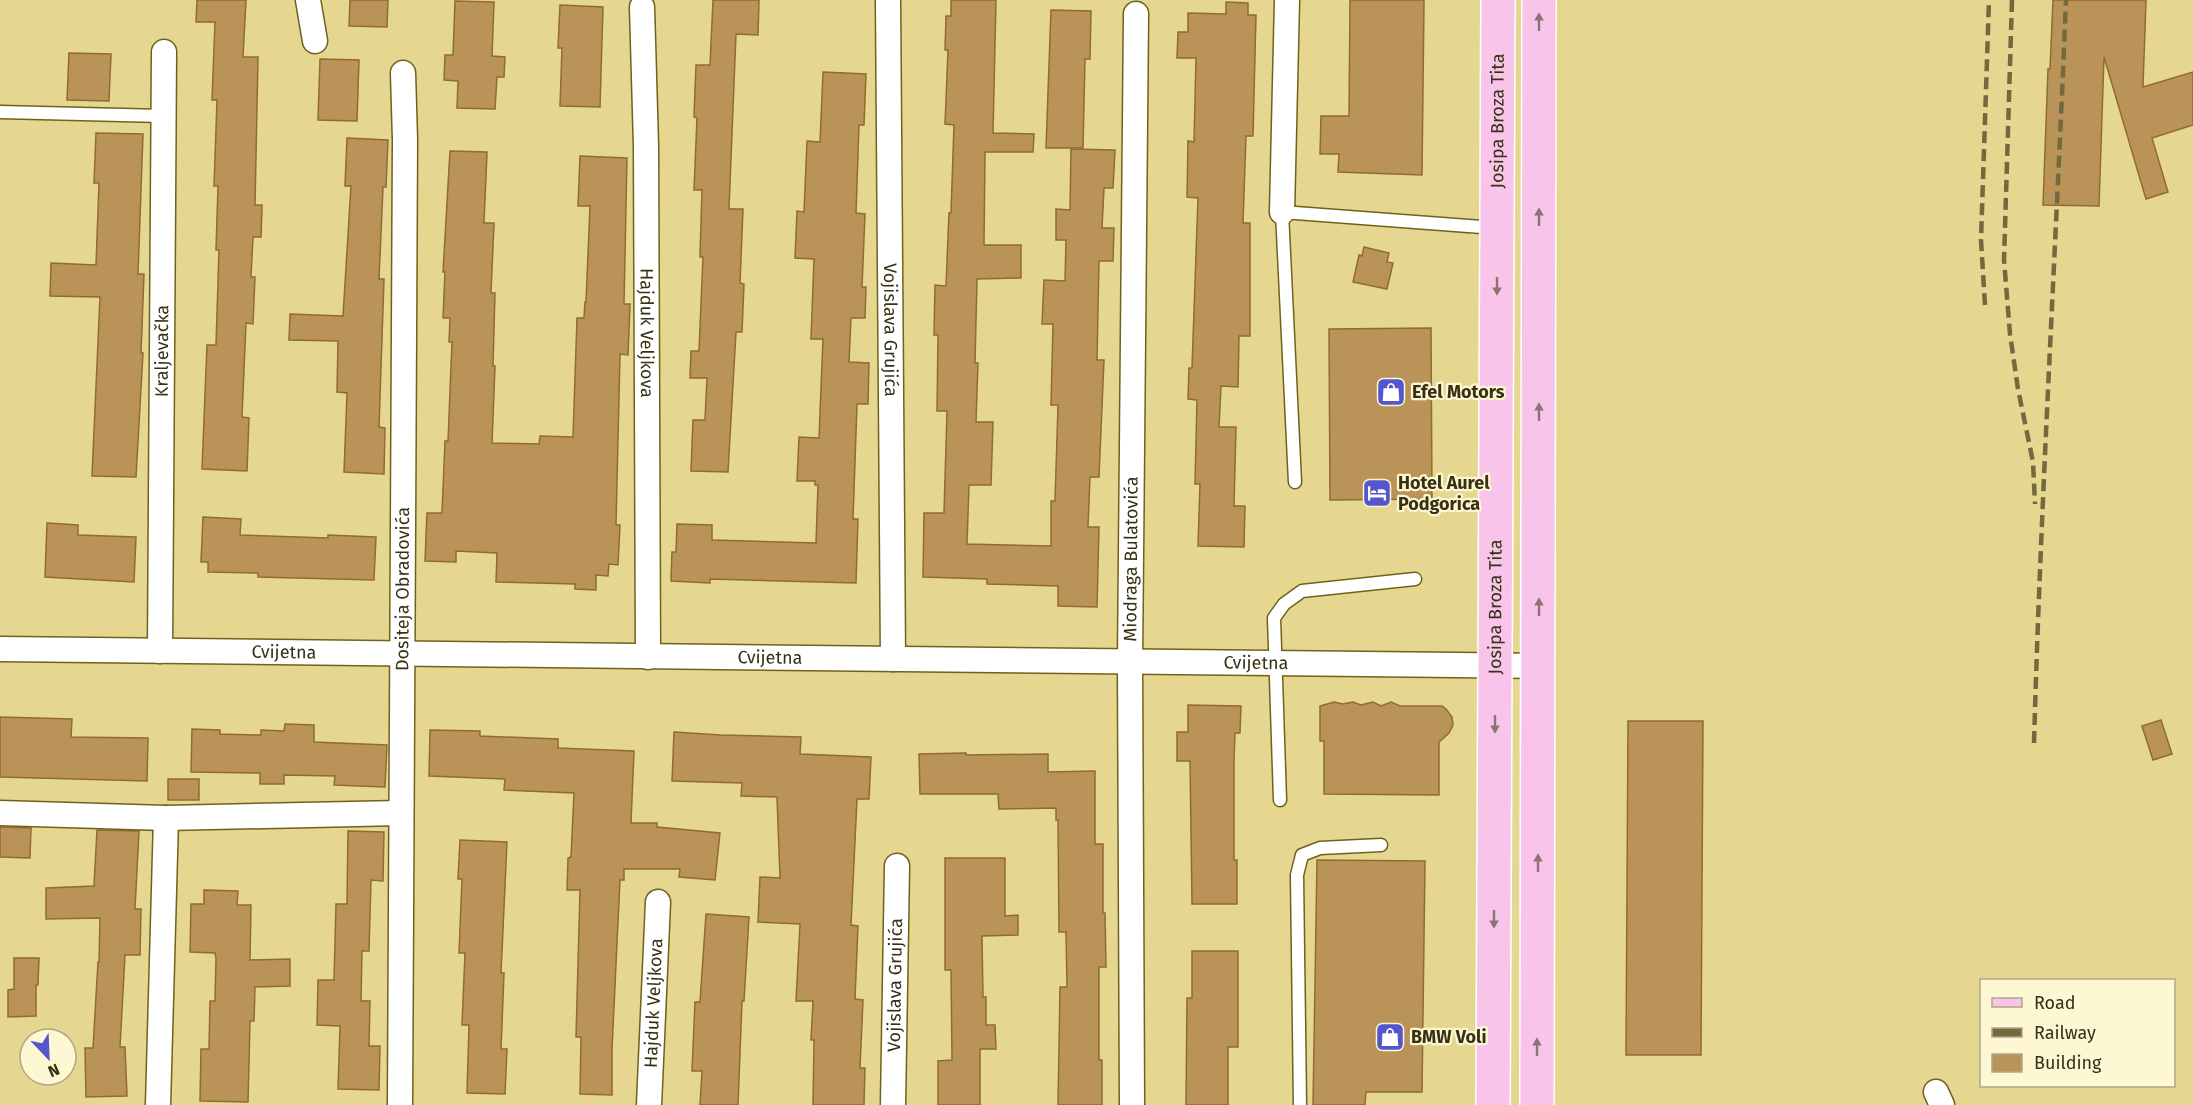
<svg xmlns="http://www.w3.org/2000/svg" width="2193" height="1105" viewBox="0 0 2193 1105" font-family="'Fira Sans',sans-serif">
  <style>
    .building { fill: #ba9358; stroke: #906c30; stroke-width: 1.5 }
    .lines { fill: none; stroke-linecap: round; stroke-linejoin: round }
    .service-casing { stroke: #70621b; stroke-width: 15 }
    .minor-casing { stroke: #70621b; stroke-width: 27 }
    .primary-casing { stroke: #fff; stroke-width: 36 }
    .service { stroke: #fff; stroke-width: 12 }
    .minor { stroke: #fff; stroke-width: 24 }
    .primary { stroke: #f8c4ea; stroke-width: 33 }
    .rail { stroke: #72693e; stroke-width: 4.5; stroke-dasharray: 12 6; stroke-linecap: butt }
    .oneway { fill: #8e7374 }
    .labels { text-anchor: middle; stroke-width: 4.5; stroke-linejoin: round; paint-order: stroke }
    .street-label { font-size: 18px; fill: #373114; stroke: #fef7d4 }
    .poi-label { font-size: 18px; font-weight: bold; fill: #373114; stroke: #fef7d4; text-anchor: start }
  </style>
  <rect width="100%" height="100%" fill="#e5d690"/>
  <g class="building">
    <polygon points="197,0 246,0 243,57 258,57 255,205 262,205 261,237 253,237 251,277 255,277 253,324 246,323 242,417 249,418 247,471 202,469 207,345 216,345 219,250 216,250 218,186 214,186 217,100 212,100 215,22 196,22"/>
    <polygon points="350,0 388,0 387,27 349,26"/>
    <polygon points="713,0 759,0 758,35 736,34 729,209 743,209 740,283 744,284 742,332 736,332 728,472 691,471 693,420 705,420 707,378 690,378 691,351 699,351 703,257 700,257 702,190 694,190 697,118 694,117 696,65 710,65"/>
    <polygon points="951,0 996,0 993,133 1034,134 1033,152 985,152 984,245 1021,245 1021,278 977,279 975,363 978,363 976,422 993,422 991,485 969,485 967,544 1051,546 1051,501 1055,501 1058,405 1051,405 1053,324 1042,324 1044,280 1065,281 1066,240 1056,240 1056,209 1070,210 1071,149 1115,150 1113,188 1104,188 1102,228 1114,228 1113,261 1099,261 1097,360 1104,360 1099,477 1090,477 1088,527 1099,527 1097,607 1058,606 1058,586 987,584 987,579 923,577 924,513 944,513 947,411 937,411 938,335 934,335 935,285 946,286 949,213 951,213 954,125 945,124 948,50 945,50 946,16 951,16"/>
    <polygon points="1350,0 1424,0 1422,175 1338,172 1339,154 1320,154 1321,116 1349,116"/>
    <polygon points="2053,0 2146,0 2143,87 2193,72 2193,125 2152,138 2168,192 2146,199 2104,57 2099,206 2043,205 2048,69 2050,69"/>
    <polygon points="455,1 494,2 492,56 505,57 504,77 497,77 495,109 457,108 458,81 444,80 445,55 453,55"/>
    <polygon points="1226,2 1248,3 1248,15 1256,15 1253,136 1246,136 1243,223 1250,223 1250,336 1239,336 1238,387 1221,386 1219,427 1236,427 1234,506 1245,506 1244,547 1198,546 1200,484 1195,484 1197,400 1188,399 1189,368 1192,368 1198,198 1187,197 1188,141 1194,142 1196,58 1177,58 1178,32 1188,32 1188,13 1226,14"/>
    <polygon points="560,5 603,7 600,107 560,106 562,48 558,48"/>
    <polygon points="1051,10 1091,11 1090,59 1085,59 1083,148 1046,148"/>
    <polygon points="69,53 111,54 109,101 67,100"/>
    <polygon points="320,59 359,60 357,121 318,120"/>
    <polygon points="823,72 866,74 864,125 859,125 856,213 865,214 862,287 866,287 865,318 851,318 849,362 869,363 868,404 857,404 853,519 858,519 856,583 710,579 710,583 671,581 672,552 676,552 677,524 712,525 712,540 816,543 818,485 815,485 815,481 797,481 799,437 819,438 823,339 811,339 814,259 795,258 797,211 804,212 807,141 820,142"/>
    <polygon points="96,133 143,134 138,274 144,274 141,353 143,353 136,477 92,476 100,297 50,296 51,263 96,265 99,183 94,183"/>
    <polygon points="347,138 388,140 386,187 383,187 379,279 384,279 379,427 385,428 384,474 344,472 347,393 337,392 338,341 289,340 290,314 343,316 351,186 345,186"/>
    <polygon points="450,151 487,152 484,223 494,223 491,293 495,293 493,366 495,366 492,443 539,444 540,436 573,437 577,318 584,318 585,302 586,302 590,206 578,206 580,156 627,158 624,304 630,304 628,355 620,354 616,525 620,525 618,565 609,564 608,576 596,575 596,590 575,589 575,584 496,582 497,553 456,551 456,562 425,561 427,513 442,513 445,441 448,441 452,342 449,342 450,318 443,318 445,272 443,272"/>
    <polygon points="1364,247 1389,253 1387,262 1393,263 1387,289 1353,282 1359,255 1362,256"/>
    <polygon points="1431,328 1432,499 1330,500 1329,329"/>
    <polygon points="203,517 241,519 240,535 328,538 328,535 376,537 374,580 258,577 258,573 208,572 208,562 201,562"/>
    <polygon points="47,523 78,525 78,535 136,537 134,582 45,577"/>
    <polygon points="1334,702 1343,704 1353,702 1361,705 1373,702 1381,706 1391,702 1400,706 1442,706 1446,709 1452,717 1453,725 1449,733 1439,742 1439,795 1324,794 1324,741 1320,741 1320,706"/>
    <polygon points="1188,705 1241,706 1240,733 1235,733 1234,761 1234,860 1237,860 1237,904 1192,904 1190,761 1177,761 1177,732 1188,732"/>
    <polygon points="0,717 72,719 71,737 148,738 147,781 0,777"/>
    <polygon points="2161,720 2172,754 2153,760 2142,726"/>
    <polygon points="1628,721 1703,721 1701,1055 1626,1055"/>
    <polygon points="285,724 314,725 314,742 387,745 385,787 334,785 335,776 284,775 284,784 260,784 260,773 191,772 192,729 220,730 220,734 261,735 261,730 284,731"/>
    <polygon points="430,730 480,731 480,736 558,739 558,748 634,751 631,823 657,823 657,827 720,833 715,880 679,877 680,869 624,869 624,880 620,880 612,1049 612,1095 580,1094 581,1037 576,1037 580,890 567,890 568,858 571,857 574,793 504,790 505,779 429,776"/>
    <polygon points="674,732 721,735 801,737 800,754 871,757 869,799 857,799 851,925 858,926 855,999 863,1000 860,1068 865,1068 864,1105 813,1105 814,1040 811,1040 813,1001 796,1001 800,924 758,922 760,877 780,878 777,797 741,796 742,783 672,781"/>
    <polygon points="966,753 966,755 1048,754 1048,772 1095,771 1095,844 1103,844 1103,913 1105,913 1106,967 1099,967 1099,1060 1102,1060 1102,1105 1058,1105 1060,987 1067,987 1066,932 1059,932 1058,820 1056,820 1056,808 999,809 998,794 920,794 919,754"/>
    <rect x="168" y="779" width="31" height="21"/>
    <polygon points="0,827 31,828 30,858 0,857"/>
    <polygon points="97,830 139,831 135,909 141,909 140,955 125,955 120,1047 125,1047 127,1096 86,1097 85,1048 93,1048 98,962 99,962 100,918 46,919 46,888 94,886"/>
    <polygon points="348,831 384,832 383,881 371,880 369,951 362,951 361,1001 370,1001 369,1046 380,1046 379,1090 338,1089 340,1026 317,1025 318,980 334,980 336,904 347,904"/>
    <polygon points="460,840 507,842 501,973 504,973 501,1049 507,1049 505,1094 467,1093 469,1025 462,1025 465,953 459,953 462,879 458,879"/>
    <polygon points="945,858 1005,858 1005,916 1018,915 1018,935 982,936 983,997 986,997 986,1025 995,1025 996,1049 980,1049 980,1105 938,1105 938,1061 952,1060 951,970 945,970"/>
    <polygon points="1317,860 1425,861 1422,1092 1366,1092 1365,1105 1313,1105"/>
    <polygon points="204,890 238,891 237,905 251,905 250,960 290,959 290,986 255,987 254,1021 250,1021 248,1102 200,1101 201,1049 209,1049 210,1001 215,1001 216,959 215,953 190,952 191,904 204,904"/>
    <polygon points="706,914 749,917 744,1001 742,1001 738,1105 700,1105 702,1071 692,1071 695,1002 700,1002"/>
    <polygon points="1192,951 1238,951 1238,1047 1228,1047 1228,1105 1186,1105 1187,998 1192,998"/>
    <polygon points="14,958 39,958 38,985 36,985 36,1016 8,1017 8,990 14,989"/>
  </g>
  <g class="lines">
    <g class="service-casing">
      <g id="service">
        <polyline points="0,112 163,116"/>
        <polyline points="1295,482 1282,212 1495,228"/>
        <polyline points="1280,800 1274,618 1284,604 1302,591 1415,579"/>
        <polyline points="1300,1105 1297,875 1302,855 1320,848 1381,845"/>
      </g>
    </g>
    <g class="minor-casing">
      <g id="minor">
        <polyline points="308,0 315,41"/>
        <path id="s1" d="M888,0L893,659"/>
        <path id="s2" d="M642,7L646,146L648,657"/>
        <polyline points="1282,212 1287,0"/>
        <path id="s3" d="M0,649L1539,666"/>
        <path id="s4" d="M160,651L164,52"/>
        <polyline points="0,813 166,818"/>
        <polyline points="1936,1092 1942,1105"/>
        <polyline points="158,1105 166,818 401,813"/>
        <path id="s5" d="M400,1105L405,140L403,73"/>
        <path id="s6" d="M649,1105L658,902"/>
        <path id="s7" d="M893,1105L897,866"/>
        <path id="s8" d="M1132,1105L1130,662L1136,14"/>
      </g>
    </g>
    <g class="primary-casing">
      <g id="primary">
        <path id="s9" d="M1493,1105L1498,0"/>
        <polyline points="1537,1105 1539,0"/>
      </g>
    </g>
    <use href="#service" class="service"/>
    <use href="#minor" class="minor"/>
    <use href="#primary" class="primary"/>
    <g class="rail">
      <polyline points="2012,0 2004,260 2010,334 2018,389 2033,462 2035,504"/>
      <polyline points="1985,305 1981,240 1989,0"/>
      <path d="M2034,743C2041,495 2056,248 2066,0"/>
    </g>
  </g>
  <defs><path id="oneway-solid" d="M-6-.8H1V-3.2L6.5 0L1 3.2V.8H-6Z" transform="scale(1.5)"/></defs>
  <g class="oneway">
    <use href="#oneway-solid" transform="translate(1539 22) rotate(-90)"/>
    <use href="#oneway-solid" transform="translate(1539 217) rotate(-90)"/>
    <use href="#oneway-solid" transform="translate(1497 286) rotate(90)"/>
    <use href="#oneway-solid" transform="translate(1539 412) rotate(-90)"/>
    <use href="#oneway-solid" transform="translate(1539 607) rotate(-90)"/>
    <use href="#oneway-solid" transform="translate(1495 724) rotate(90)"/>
    <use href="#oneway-solid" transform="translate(1538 863) rotate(-90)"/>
    <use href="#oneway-solid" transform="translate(1494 919) rotate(90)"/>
    <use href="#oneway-solid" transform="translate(1537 1047) rotate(-90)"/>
  </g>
  <defs>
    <g id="shop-square" transform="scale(1.5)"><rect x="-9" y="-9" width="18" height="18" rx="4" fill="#5456cd" stroke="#fef7d4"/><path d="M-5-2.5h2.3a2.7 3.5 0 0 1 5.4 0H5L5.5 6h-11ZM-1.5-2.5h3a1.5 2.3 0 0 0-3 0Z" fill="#fff"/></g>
    <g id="hotel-square" transform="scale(1.5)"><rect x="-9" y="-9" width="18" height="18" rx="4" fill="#5456cd" stroke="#fef7d4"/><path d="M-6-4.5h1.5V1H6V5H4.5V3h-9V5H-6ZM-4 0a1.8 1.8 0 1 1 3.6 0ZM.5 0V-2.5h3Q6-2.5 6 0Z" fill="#fff"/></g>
  </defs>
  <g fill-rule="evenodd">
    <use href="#shop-square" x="1391" y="392"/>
    <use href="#hotel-square" x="1377" y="493"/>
    <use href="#shop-square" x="1390" y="1037"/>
  </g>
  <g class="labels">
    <g class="street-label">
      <text dy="6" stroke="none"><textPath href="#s9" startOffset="984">Josipa Broza Tita</textPath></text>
      <text dy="6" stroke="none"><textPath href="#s1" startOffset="330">Vojislava Grujića</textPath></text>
      <text dy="6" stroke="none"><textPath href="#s2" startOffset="326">Hajduk Veljkova</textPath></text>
      <text dy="6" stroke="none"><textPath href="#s4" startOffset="300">Kraljevačka</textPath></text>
      <text dy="6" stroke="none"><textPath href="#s8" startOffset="546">Miodraga Bulatovića</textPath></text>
      <text dy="6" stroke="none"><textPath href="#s5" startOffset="516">Dositeja Obradovića</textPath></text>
      <text dy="6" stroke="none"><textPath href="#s9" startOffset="498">Josipa Broza Tita</textPath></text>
      <text dy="6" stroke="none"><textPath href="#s3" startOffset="284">Cvijetna</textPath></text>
      <text dy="6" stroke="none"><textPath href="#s3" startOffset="770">Cvijetna</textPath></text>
      <text dy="6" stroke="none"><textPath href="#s3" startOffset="1256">Cvijetna</textPath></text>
      <text dy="6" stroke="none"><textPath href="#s7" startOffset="120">Vojislava Grujića</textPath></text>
      <text dy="6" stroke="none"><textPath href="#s6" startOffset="102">Hajduk Veljkova</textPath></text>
    </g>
    <g class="poi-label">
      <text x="1412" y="398">Efel Motors</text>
      <text x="1398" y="489">Hotel Aurel<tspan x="1398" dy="21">Podgorica</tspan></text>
      <text x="1411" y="1043">BMW Voli</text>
    </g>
  </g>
  <rect x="1980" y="979" width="195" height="108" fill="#fef7d4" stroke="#aea887" stroke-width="1.5"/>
  <rect x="1992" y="998" width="30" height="9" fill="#f8c4ea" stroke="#aea887" stroke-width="1.5"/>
  <text x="2034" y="1009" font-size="18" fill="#373114">Road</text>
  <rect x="1992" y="1028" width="30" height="9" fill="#72693e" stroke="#aea887" stroke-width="1.5"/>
  <text x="2034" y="1039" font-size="18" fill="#373114">Railway</text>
  <rect x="1992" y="1054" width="30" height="18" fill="#ba9358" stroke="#aea887" stroke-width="1.5"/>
  <text x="2034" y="1069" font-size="18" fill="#373114">Building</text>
  <g transform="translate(48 1057) rotate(157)"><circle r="28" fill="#fef7d4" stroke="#aea887" stroke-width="1.5"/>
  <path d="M0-4.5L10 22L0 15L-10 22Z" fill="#5456cd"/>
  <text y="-9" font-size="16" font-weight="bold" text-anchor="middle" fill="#373114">N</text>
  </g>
</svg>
